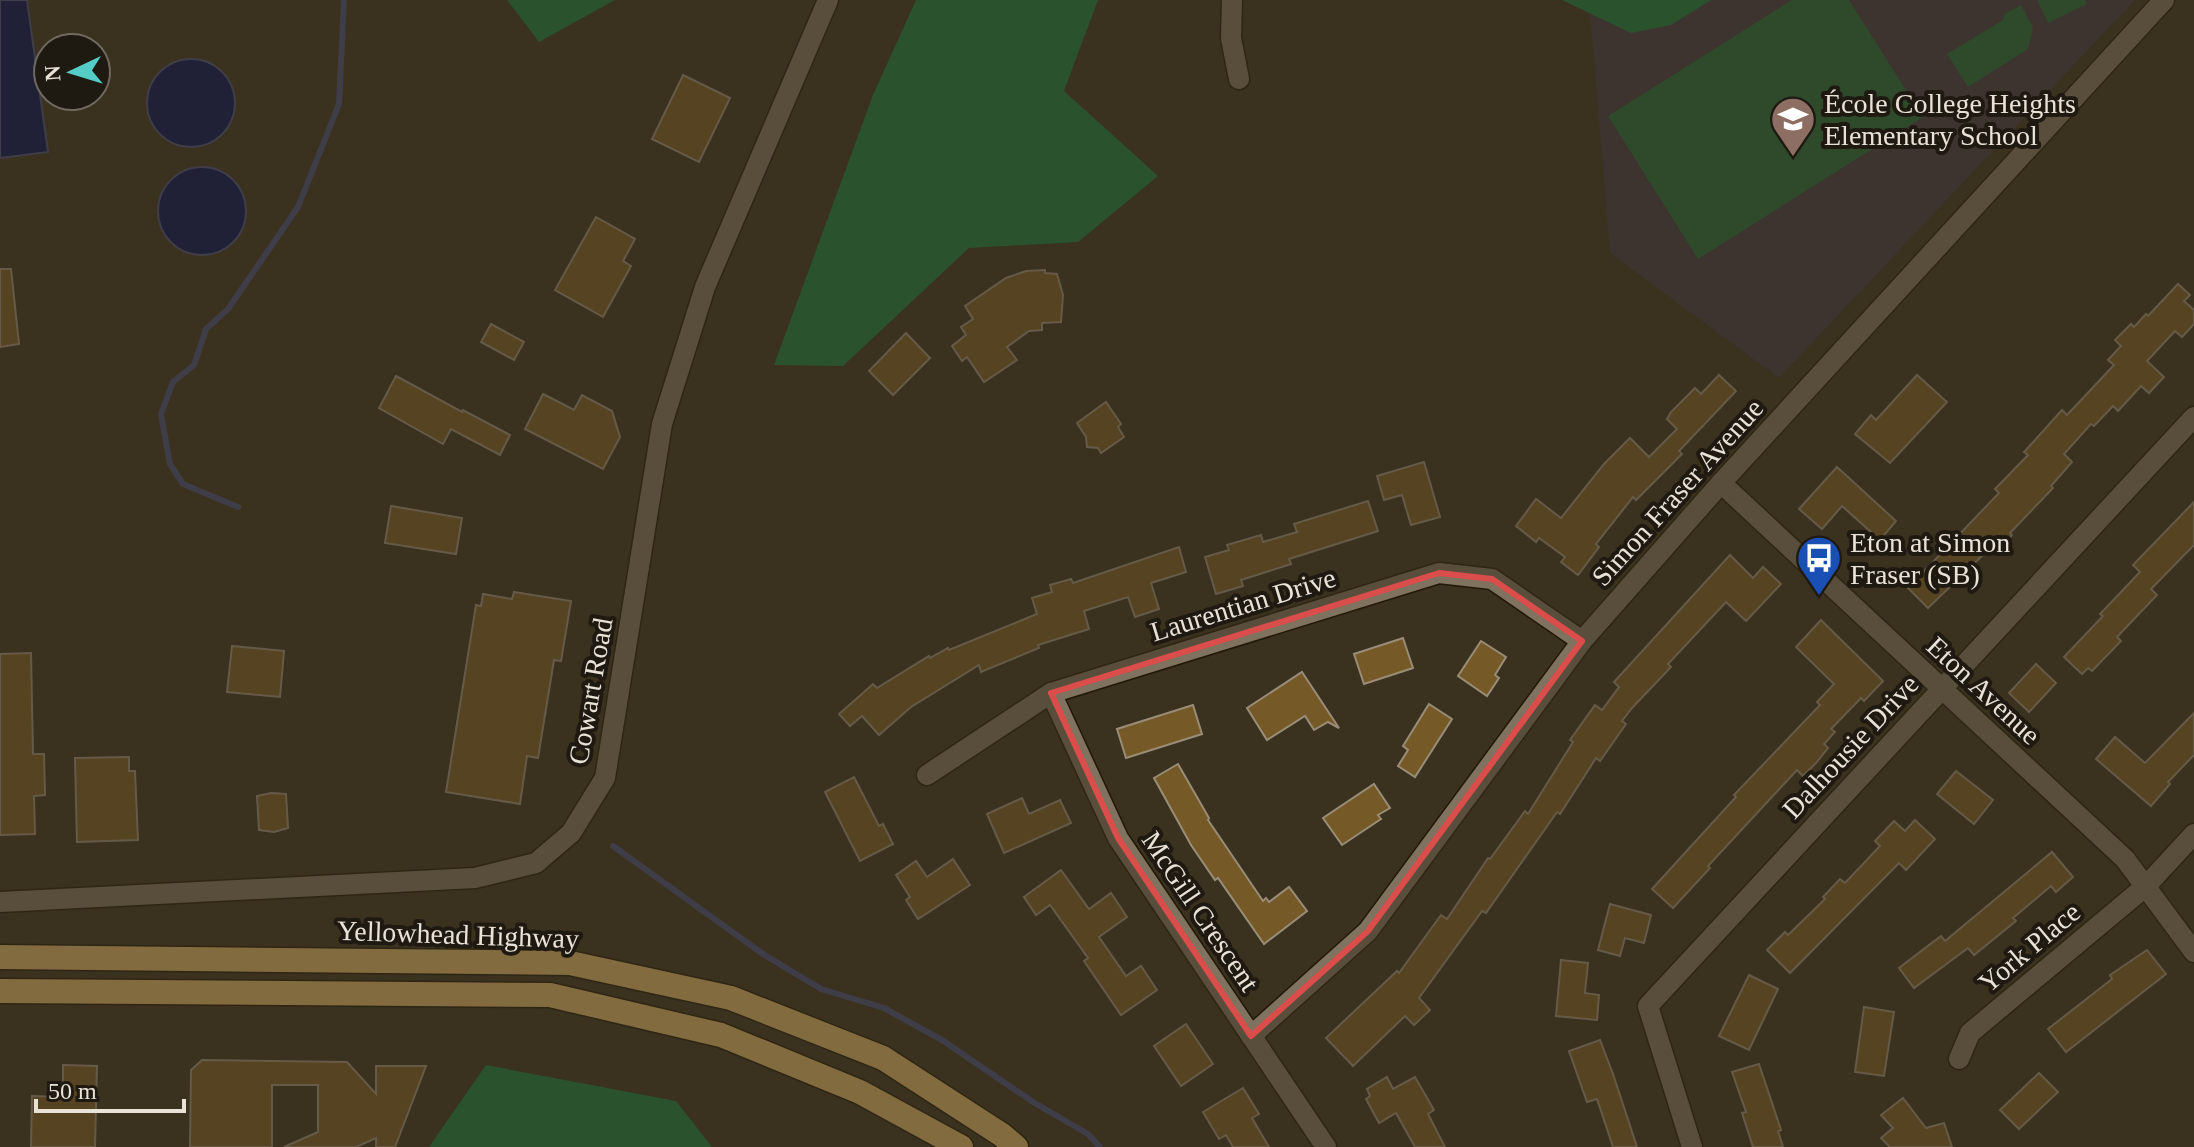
<svg xmlns="http://www.w3.org/2000/svg" width="2194" height="1147" viewBox="0 0 2194 1147" font-family="'Times New Roman',serif">
  <style>
    .education { fill: #423543 }
    .green { fill: #1f6839 }
    .forest { fill: #187b3f }
    .water { fill: #000c53; stroke: #464c7b; stroke-width: 2 }
    .lines { fill: none; stroke-linecap: round; stroke-linejoin: round }
    .stream { stroke: #464c7b; stroke-width: 6 }
    .building { fill: #755927; stroke: #998d78; stroke-width: 2 }
    .minor-casing { stroke: #221807; stroke-width: 23 }
    .highway-casing { stroke: #221807; stroke-width: 27 }
    .minor { stroke: #7f725e; stroke-width: 20 }
    .highway { stroke: #d9b265; stroke-width: 24 }
    .marked { fill: none; stroke: #da4d4b; stroke-width: 6; stroke-linejoin: round }
    .labels { text-anchor: middle; stroke-width: 8; stroke-linejoin: round; paint-order: stroke }
    .poi-label { font-size: 28px; fill: #e9e2d7; stroke: #1e1911; text-anchor: start }
    .street-label { font-size: 28px; fill: #e9e2d7; stroke: #1e1911 }
  </style>
  <rect width="100%" height="100%" fill="#3b311f"/>
  <polygon class="education" points="1589,0 2135,0 1779,378 1610,253"/>
  <g class="green">
    <polygon points="1792,0 1849,0 1923,117 1698,259 1608,116"/>
    <polygon points="2037,0 2085,0 2087,4 2048,23"/>
    <polygon points="2021,5 2033,28 2028,49 1968,87 1947,54 2003,20 2004,14"/>
  </g>
  <g class="forest">
    <polygon points="507,0 615,0 539,42"/>
    <polygon points="916,0 1098,0 1064,91 1158,176 1078,242 969,248 843,366 774,365 873,95"/>
    <polygon points="1562,0 1711,0 1671,25 1631,33"/>
    <polygon points="486,1065 676,1101 712,1147 429,1147"/>
  </g>
  <g class="water">
    <polygon points="0,0 27,0 48,152 0,158"/>
    <circle cx="191" cy="103" r="44"/>
    <circle cx="202" cy="211" r="44"/>
  </g>
  <g class="lines">
    <g class="stream">
      <polyline points="238,507 183,484 170,464 161,414 173,382 194,365 206,329 228,309 298,207 339,104 344,0"/>
      <polyline points="613,846 763,954 821,989 884,1008 942,1040 1033,1102 1088,1134 1100,1147"/>
    </g>
  </g>
  <g class="building">
    <polygon points="683,75 730,98 699,162 652,139"/>
    <polygon points="596,217 635,239 623,261 631,266 603,317 555,290"/>
    <polygon points="0,269 11,269 19,344 0,347"/>
    <polygon points="1045,270 1045,273 1057,274 1063,295 1061,322 1042,323 1042,330 1029,331 1007,347 1017,360 984,382 967,357 962,361 952,346 966,335 961,327 973,319 965,306 1006,278 1026,271"/>
    <polygon points="2178,284 2190,295 2184,301 2194,310 2194,324 2182,337 2175,331 2147,361 2164,377 2149,393 2141,386 2118,411 2113,406 2094,426 2091,424 2064,454 2072,462 2051,486 2053,488 2010,533 2012,535 1996,553 1990,548 1928,608 1908,588 1999,493 1995,489 2028,455 2024,452 2062,410 2067,415 2114,365 2108,360 2121,346 2115,340 2131,324 2134,327 2146,314 2148,316"/>
    <polygon points="491,324 524,342 514,360 481,342"/>
    <polygon points="906,333 930,358 893,395 869,371"/>
    <polygon points="1719,375 1736,391 1679,451 1682,454 1636,500 1633,497 1596,544 1599,547 1578,575 1561,562 1565,557 1539,538 1536,542 1516,526 1536,499 1561,518 1604,464 1630,438 1649,457 1677,429 1667,419 1671,412 1695,388 1701,394"/>
    <polygon points="1917,375 1947,402 1890,463 1855,434 1871,415 1876,420"/>
    <polygon points="396,376 462,412 463,410 510,435 500,455 451,429 443,444 379,408"/>
    <polygon points="543,394 574,410 582,395 612,411 620,437 603,469 525,429"/>
    <polygon points="1106,402 1121,424 1118,427 1124,437 1101,453 1098,448 1087,447 1086,437 1077,423"/>
    <polygon points="1424,462 1440,517 1411,525 1402,495 1384,500 1377,476"/>
    <polygon points="1837,467 1896,521 1880,540 1842,506 1822,529 1799,509"/>
    <polygon points="1368,501 1378,531 1289,559 1291,564 1241,580 1243,586 1216,594 1205,557 1229,550 1227,545 1261,535 1263,542 1297,532 1294,524"/>
    <polygon points="2194,502 2194,545 2151,589 2157,595 2117,637 2121,641 2092,671 2088,668 2082,674 2064,657 2103,616 2100,614 2140,572 2133,565"/>
    <polygon points="391,506 462,518 456,554 385,543"/>
    <polygon points="1179,547 1186,572 1151,583 1159,609 1135,617 1128,597 1084,611 1089,629 1038,645 1039,648 981,672 979,665 911,707 879,735 862,716 850,726 839,714 873,684 877,688 929,656 930,658 948,648 949,650 1037,614 1032,598 1052,592 1050,585 1071,579 1073,583"/>
    <polygon points="1730,555 1753,578 1763,567 1781,584 1746,621 1726,602 1668,664 1671,667 1632,708 1622,721 1626,724 1600,761 1596,758 1560,814 1557,812 1486,913 1482,911 1419,998 1430,1010 1414,1025 1405,1016 1353,1066 1326,1038 1397,971 1399,973 1441,915 1447,919 1488,858 1490,859 1525,811 1528,814 1573,742 1570,740 1595,705 1602,710 1619,687 1614,682"/>
    <polygon points="514,592 571,601 561,661 554,660 538,758 527,756 520,804 446,792 476,605 481,606 483,594 512,599"/>
    <polygon points="1821,620 1883,681 1864,701 1861,698 1831,729 1835,732 1824,744 1828,748 1816,763 1803,776 1797,770 1708,866 1710,868 1673,908 1652,889 1736,797 1734,795 1820,705 1817,702 1834,684 1796,647"/>
    <polygon points="1403,638 1413,668 1364,684 1354,654"/>
    <polygon points="1481,641 1506,657 1495,675 1499,678 1487,696 1458,676"/>
    <polygon points="232,646 284,651 280,697 227,692"/>
    <polygon points="31,653 33,754 44,754 45,795 34,796 35,834 0,835 0,654"/>
    <polygon points="2036,664 2056,683 2029,712 2009,693"/>
    <polygon points="1302,672 1339,728 1328,722 1314,730 1305,716 1267,740 1247,708"/>
    <polygon points="1429,704 1452,719 1415,777 1398,766 1408,750 1403,746"/>
    <polygon points="1193,705 1202,734 1126,758 1117,729"/>
    <polygon points="2194,713 2194,755 2168,782 2170,784 2151,806 2096,759 2115,737 2145,763"/>
    <polygon points="129,757 129,771 135,771 138,840 77,842 75,758"/>
    <polygon points="1178,764 1209,818 1208,820 1263,901 1266,898 1269,902 1289,887 1307,911 1264,944 1218,878 1215,880 1191,845 1154,778"/>
    <polygon points="1956,771 1993,800 1974,824 1937,794"/>
    <polygon points="854,777 879,826 883,824 893,844 860,861 825,792"/>
    <polygon points="1374,784 1390,808 1378,815 1381,819 1342,845 1323,818"/>
    <polygon points="271,793 286,794 288,828 274,832 259,830 257,796"/>
    <polygon points="1022,798 1029,814 1060,800 1071,823 1004,853 987,814"/>
    <polygon points="1915,820 1935,839 1906,870 1899,863 1790,973 1767,950 1785,932 1788,935 1825,899 1823,897 1840,879 1845,883 1880,846 1875,841 1894,821 1905,831"/>
    <polygon points="2052,852 2073,877 2056,892 2051,886 2013,918 2016,921 1974,955 1968,948 1914,988 1899,968 1941,936 1945,941"/>
    <polygon points="953,859 970,885 918,919 906,900 910,897 896,875 916,861 927,877"/>
    <polygon points="1061,870 1089,909 1111,893 1127,917 1099,937 1126,976 1141,966 1157,990 1121,1015 1084,961 1088,958 1050,905 1036,915 1024,897"/>
    <polygon points="1610,904 1651,915 1644,943 1625,938 1620,956 1598,950"/>
    <polygon points="2147,950 2166,974 2066,1052 2048,1029 2112,979 2110,975"/>
    <polygon points="1561,960 1588,963 1585,993 1599,995 1597,1020 1556,1016"/>
    <polygon points="1749,975 1778,989 1749,1050 1719,1036"/>
    <polygon points="1864,1007 1894,1012 1884,1076 1855,1072"/>
    <polygon points="1186,1024 1213,1064 1181,1086 1154,1046"/>
    <polygon points="1600,1040 1613,1074 1637,1147 1613,1147 1597,1099 1587,1102 1569,1051"/>
    <polygon points="202,1060 347,1062 376,1094 376,1066 426,1066 395,1147 376,1147 376,1138 356,1147 284,1147 318,1132 318,1085 272,1085 272,1147 190,1147 191,1070"/>
    <polygon points="1759,1064 1781,1130 1778,1131 1783,1147 1753,1147 1742,1113 1746,1112 1732,1072"/>
    <polygon points="63,1065 97,1066 95,1147 31,1147 32,1096 63,1097"/>
    <polygon points="2039,1073 2058,1092 2019,1129 2000,1110"/>
    <polygon points="1387,1077 1393,1089 1415,1077 1434,1110 1428,1114 1445,1147 1415,1147 1396,1113 1379,1123 1366,1099 1370,1096 1367,1089"/>
    <polygon points="1243,1088 1259,1114 1252,1118 1269,1147 1233,1147 1226,1135 1219,1139 1203,1112"/>
    <polygon points="1903,1098 1926,1128 1944,1123 1952,1147 1890,1147 1881,1138 1893,1128 1881,1115"/>
  </g>
  <g class="lines">
    <g class="minor-casing">
      <g id="minor">
        <polyline points="1232,0 1231,38 1239,79"/>
        <polyline points="1721,483 2125,859 2194,952"/>
        <polyline points="1051,693 1118,838 1326,1147"/>
        <polyline points="927,775 1051,693 1439,573 1492,579 1582,641"/>
        <polyline points="0,902 475,878 536,863 571,833 605,778 662,424 705,287 828,0"/>
        <polyline points="1251,1036 1368,931 1582,641 1721,483 2164,0"/>
        <polyline points="1959,1059 1970,1033 2146,886 2194,834"/>
        <polyline points="1692,1147 1648,1006 2194,417"/>
      </g>
    </g>
    <g class="highway-casing">
      <g id="highway">
        <polyline points="0,957 570,963 731,998 883,1058 1002,1135 1016,1147"/>
        <polyline points="0,991 550,995 721,1035 860,1092 961,1147"/>
      </g>
    </g>
    <use href="#minor" class="minor"/>
    <use href="#highway" class="highway"/>
  </g>
  <path d="M0 0H2194V1147H0ZM1439,573L1492,579L1582,641L1368,931L1251,1036L1118,838L1051,693Z" fill="#3b311f" fill-opacity=".55" fill-rule="evenodd"/>
  <path class="marked" d="M1439,573L1492,579L1582,641L1368,931L1251,1036L1118,838L1051,693Z"/>
  <defs>
    <g id="school-pin" transform="scale(2.3)"><path d="M0 17L-7.5 6A9.5 9.5 0 1 1 7.5 6Z" fill="#8d6e63" stroke="#1e1911"/><path d="M0-5L7-2L0 1L-7-2ZM-4 1L0 2.5L4 1V4Q0 6-4 4Z" fill="#fff"/></g>
    <g id="bus-pin" transform="scale(2.3)"><path d="M0 17L-7.5 6A9.5 9.5 0 1 1 7.5 6Z" fill="#1a4fb4" stroke="#1e1911"/><path d="M-5-6H5V4H4V6H2V4H-2V6H-4V4H-5ZM-3.5-4V0h7V-4ZM-3.5 1.2v1.5H-2V1.2ZM2 1.2v1.5H3.5V1.2Z" fill="#fff"/></g>
  </defs>
  <g fill-rule="evenodd">
    <use href="#school-pin" x="1793" y="119"/>
    <use href="#bus-pin" x="1819" y="558"/>
  </g>
  <g class="labels">
    <g class="poi-label">
      <text x="1824" y="113">École College Heights<tspan x="1824" dy="32">Elementary School</tspan></text>
      <text x="1850" y="552">Eton at Simon<tspan x="1850" dy="32">Fraser (SB)</tspan></text>
    </g>
    <g class="street-label">
      <text transform="translate(1677 492) rotate(-48)" y="10">Simon Fraser Avenue</text>
      <text transform="translate(1243 604) rotate(-17)" y="10">Laurentian Drive</text>
      <text transform="translate(1984 690) rotate(43)" y="10">Eton Avenue</text>
      <text transform="translate(590 691) rotate(-80)" y="10">Cowart Road</text>
      <text transform="translate(1850 746) rotate(-47)" y="10">Dalhousie Drive</text>
      <text transform="translate(1201 911) rotate(56)" y="10">McGill Crescent</text>
      <text transform="translate(458 934) rotate(2)" y="10">Yellowhead Highway</text>
      <text transform="translate(2029 947) rotate(-40)" y="10">York Place</text>
    </g>
  </g>
  <g transform="translate(72 72) rotate(266)"><circle r="38" fill="#1e1911" stroke="#6f6960" stroke-width="2"/>
  <path d="M0-6L14 30L0 20L-14 30Z" fill="#54cdc7"/>
  <text y="-12" font-size="22" font-weight="bold" text-anchor="middle" fill="#e9e2d7">N</text>
  </g>
  <path d="M36 1099v12h148v-12" fill="none" stroke="#e9e2d7" stroke-width="4"/>
  <text x="48" y="1099" font-size="24" fill="#e9e2d7" stroke="#1e1911" stroke-width="6" paint-order="stroke">50 m</text>
</svg>
